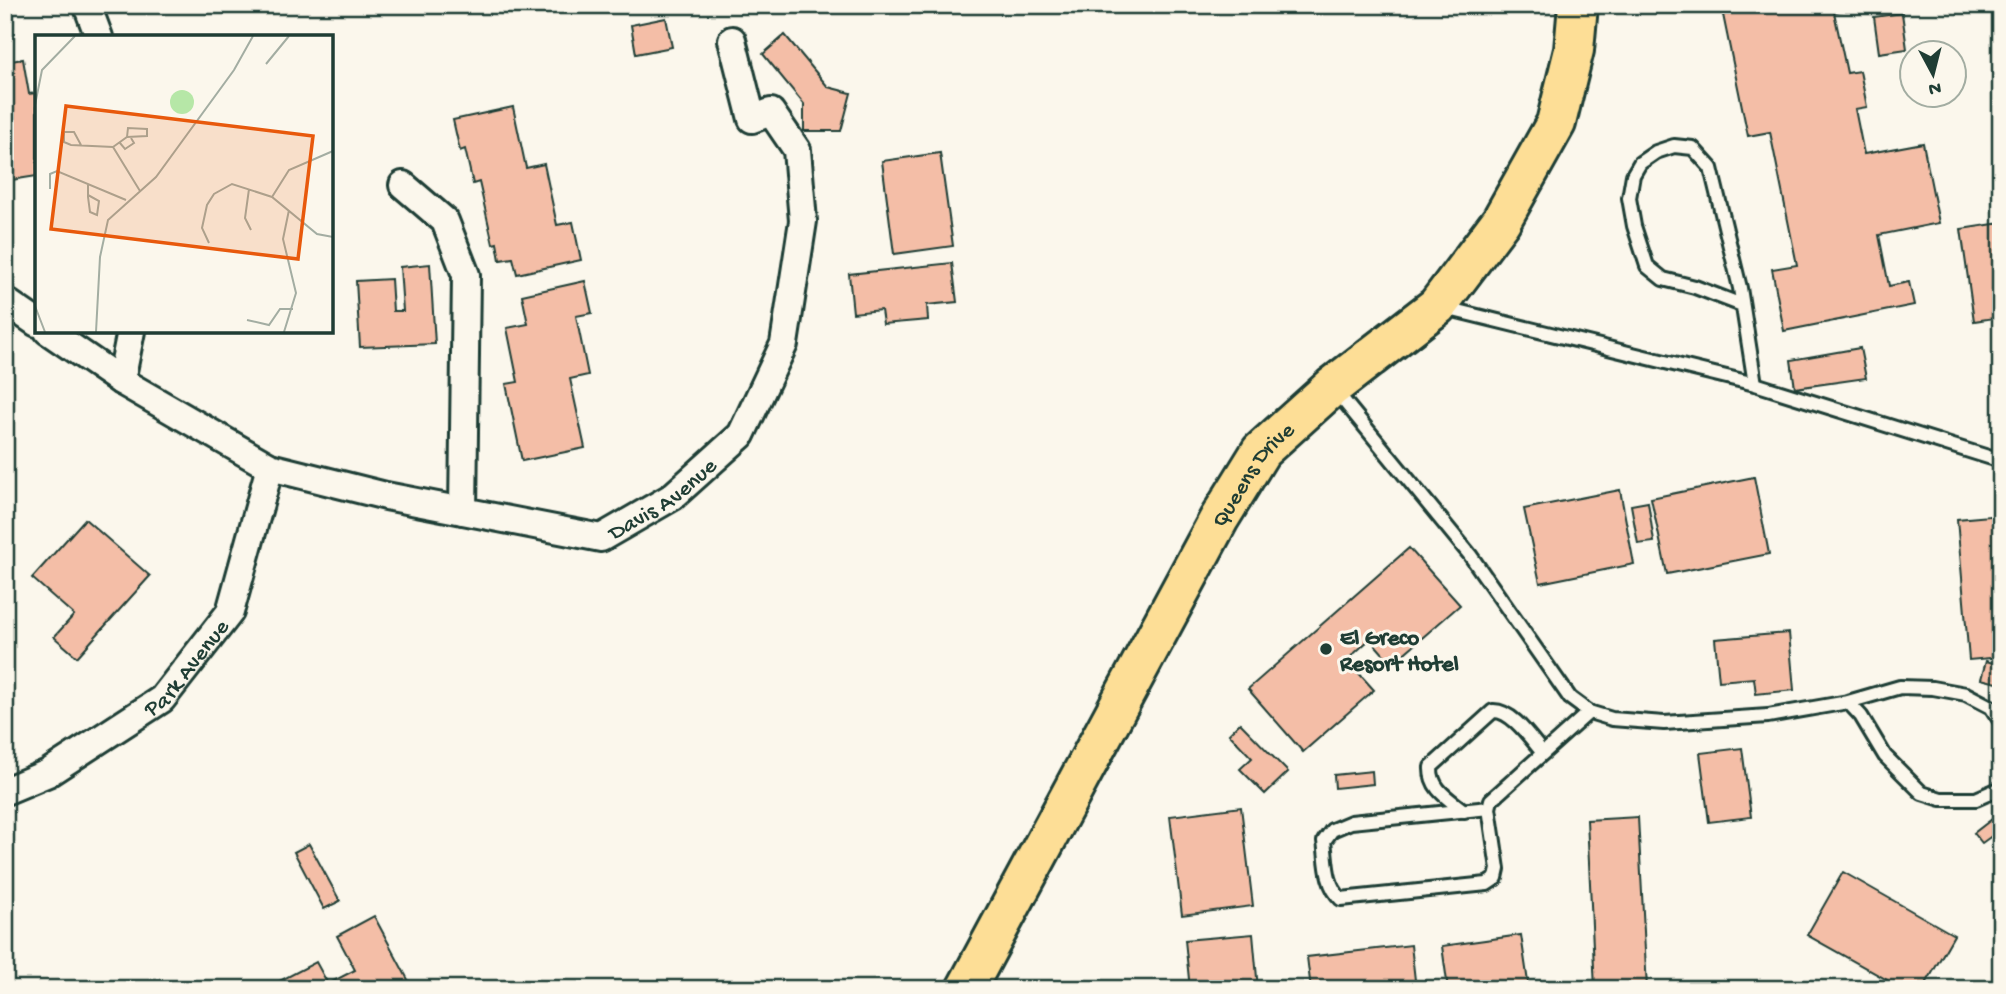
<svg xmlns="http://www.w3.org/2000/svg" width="2006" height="994" viewBox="0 0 2006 994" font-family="'Gochi Hand',sans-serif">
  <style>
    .building { fill: #f4bea7; stroke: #1f3d34; stroke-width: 2 }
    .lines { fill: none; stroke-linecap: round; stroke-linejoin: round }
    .service-casing { stroke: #1f3d34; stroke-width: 18 }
    .minor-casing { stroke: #1f3d34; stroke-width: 32 }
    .primary-casing { stroke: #1f3d34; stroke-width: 44 }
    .service { stroke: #fbf7ec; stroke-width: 12 }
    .minor { stroke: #fbf7ec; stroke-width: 26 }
    .primary { stroke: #fdde96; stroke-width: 38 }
    .poi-dot { fill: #1f3d34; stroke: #fbf7ec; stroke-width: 2.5 }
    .labels { text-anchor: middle; stroke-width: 6; stroke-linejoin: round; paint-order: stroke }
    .street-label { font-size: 23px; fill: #1f3d34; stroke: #fbf7ec }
    .poi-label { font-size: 23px; font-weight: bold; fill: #1f3d34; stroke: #fbf7ec; text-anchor: start }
    .inset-road { fill: none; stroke: #a3ada2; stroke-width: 2 }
    .view { fill: #e8590c; fill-opacity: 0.15; stroke: #e8590c; stroke-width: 3.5 }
    .inset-edge { fill: none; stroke: #1f3d34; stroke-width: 3.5 }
  </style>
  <rect width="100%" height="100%" fill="#fbf7ec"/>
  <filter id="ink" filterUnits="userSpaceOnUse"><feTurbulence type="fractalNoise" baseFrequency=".0143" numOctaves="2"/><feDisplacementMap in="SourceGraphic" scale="14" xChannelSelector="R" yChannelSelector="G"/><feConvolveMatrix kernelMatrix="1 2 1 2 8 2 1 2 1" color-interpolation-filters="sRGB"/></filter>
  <g filter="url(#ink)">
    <g class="building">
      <polygon points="1721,5 1854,5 1855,8 1834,12 1847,73 1860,71 1867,107 1855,109 1864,154 1923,143 1939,223 1879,235 1889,286 1909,282 1914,305 1784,331 1772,269 1797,265 1770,132 1748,136"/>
      <polygon points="1902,13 1907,49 1879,53 1874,17"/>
      <polygon points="666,18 672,47 636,54 631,25"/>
      <polygon points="785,35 828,87 851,93 841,131 804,131 804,104 763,54"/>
      <polygon points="23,59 29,94 37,93 37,176 5,181 5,62"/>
      <polygon points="513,107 526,168 544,164 557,225 573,222 581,260 517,274 513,258 500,260 497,243 493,244 479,182 473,184 465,149 460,151 453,120"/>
      <polygon points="940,153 953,246 894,254 882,161"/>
      <polygon points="2001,223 2001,317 1974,321 1961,229"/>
      <polygon points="952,263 957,302 927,305 928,320 883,324 881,310 853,313 849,274"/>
      <polygon points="430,264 435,344 360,347 356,281 391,279 393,311 403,311 400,267"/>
      <polygon points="585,281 592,313 576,316 588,375 570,379 585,448 522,461 506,384 518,382 507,328 528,324 522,295"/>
      <polygon points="1860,348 1866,378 1795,388 1791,360"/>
      <polygon points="1754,477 1769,554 1667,574 1651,498"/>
      <polygon points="1620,490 1634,564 1540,583 1524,509"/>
      <polygon points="1648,502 1654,542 1638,544 1631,505"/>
      <polygon points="2001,515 2001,657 1969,660 1957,519"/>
      <polygon points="85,519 150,576 77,657 54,637 74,615 32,578"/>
      <polygon points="1409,548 1460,605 1392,664 1370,639 1347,660 1374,690 1303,752 1248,689"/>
      <polygon points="1789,633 1794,690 1756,694 1754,678 1719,681 1715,639"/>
      <polygon points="1986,661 2001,665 2001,684 1981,679"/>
      <polygon points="1240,723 1288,772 1265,794 1240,769 1252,758 1229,734"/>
      <polygon points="1742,748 1751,817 1709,822 1700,753"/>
      <polygon points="1372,771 1373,784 1335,788 1334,775"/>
      <polygon points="1241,807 1253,906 1182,915 1170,816"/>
      <polygon points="2001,812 2001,845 1993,835 1982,843 1974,833"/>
      <polygon points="1638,817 1647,989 1595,989 1587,820"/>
      <polygon points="309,844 340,901 324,909 294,852"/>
      <polygon points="1843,872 1954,935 1923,989 1882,989 1887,980 1807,935"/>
      <polygon points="374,916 413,989 271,989 270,986 316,962 328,984 355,970 337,936"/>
      <polygon points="1253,934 1258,989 1190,989 1185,940"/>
      <polygon points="1521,935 1529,989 1448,989 1442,946"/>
      <polygon points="1411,945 1416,989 1311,989 1307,957"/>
    </g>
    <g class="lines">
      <g class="service-casing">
        <g id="service">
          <polyline points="1742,305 1695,287 1663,279 1647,266 1634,226 1629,198 1633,175 1640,163 1656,152 1674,146 1693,148 1711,168 1740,288 1755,384"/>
          <polyline points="1441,307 1755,384 2001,461"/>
          <polyline points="1335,390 1470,555 1570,698 1589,712 1612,719 1664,723 1768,716 1848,702 1900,687 1933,688 1966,694 1991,707 2001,722"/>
          <polyline points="1848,702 1861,716 1885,756 1922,793 1941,799 1976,799 2001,788"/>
          <path d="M1489,808L1351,822L1332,830L1324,841C1327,861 1325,884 1341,899L1487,884L1496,878L1498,869L1489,808L1491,800L1589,712"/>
          <path d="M1464,811C1448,798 1430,789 1431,767L1493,711C1512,710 1531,739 1543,753"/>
        </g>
      </g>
      <g class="minor-casing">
        <g id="minor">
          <polyline points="87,5 99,37"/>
          <polyline points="403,185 445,221 466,275 463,511"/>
          <polyline points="5,301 37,323"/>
          <path id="s1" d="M48,331L121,381L270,467L386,496L601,538L672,497L741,435L784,344L803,221L797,150L771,112L752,119L732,40"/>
          <polyline points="121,381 131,331"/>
          <path id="s2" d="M5,791L48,773L162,699L230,612L270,467"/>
        </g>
      </g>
      <g class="primary-casing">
        <g id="primary">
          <path id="s3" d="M966,989L1219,519L1261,451L1332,387L1437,306L1501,221L1556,123L1574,50L1578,5"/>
        </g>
      </g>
      <use href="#service" class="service"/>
      <use href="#minor" class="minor"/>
      <use href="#primary" class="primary"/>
    </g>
  </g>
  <circle class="poi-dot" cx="1326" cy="649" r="7"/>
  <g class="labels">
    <g class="street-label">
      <text dy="8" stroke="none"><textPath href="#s3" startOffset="590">Queens Drive</textPath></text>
      <text dy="8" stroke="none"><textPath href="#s1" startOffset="672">Davis Avenue</textPath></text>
      <text dy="8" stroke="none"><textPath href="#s2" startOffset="222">Park Avenue</textPath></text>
    </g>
    <g class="poi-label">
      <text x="1340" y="644">El Greco<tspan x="1340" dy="26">Resort Hotel</tspan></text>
    </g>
  </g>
  <g transform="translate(35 35)">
    <rect width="298" height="298" fill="#fbf7ec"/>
    <path d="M135 67a12 12 0 1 1 24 0a12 12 0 1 1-24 0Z" fill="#b6e7a7"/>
    <path class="inset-road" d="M231,29L254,1M0,70L7,35L40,1M85,108L90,114L99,108L96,103M46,110L39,97H29V107L36,110L78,112L105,156M78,112L92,102L112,101V94L93,93L92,102M53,150V162L55,177L62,180L64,166L53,160M15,154V139L22,136L91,165M214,154L210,183L216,195M237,162L254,135L298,116M174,208L167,193L172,170L179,159L197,149L237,162L282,199L298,202M0,271L10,297M212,285L234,290L245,274H258M61,297L65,222L73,185L121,142L199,35L218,1M249,297L261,258L248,204L254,175"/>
    <path class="view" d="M31,71L278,101L263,224L16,194Z"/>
    <rect width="298" height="298" class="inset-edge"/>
  </g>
  <rect width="2006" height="994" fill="none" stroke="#fbf7ec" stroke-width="28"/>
  <rect x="14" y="14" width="1978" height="966" fill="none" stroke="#1f3d34" stroke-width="2.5" filter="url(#ink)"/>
  <g transform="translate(1933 74) rotate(173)"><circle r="33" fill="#fbf7ec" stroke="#a3ada2" stroke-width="2"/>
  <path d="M0-5L12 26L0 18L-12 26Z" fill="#1f3d34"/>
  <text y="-10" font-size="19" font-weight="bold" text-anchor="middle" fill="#1f3d34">N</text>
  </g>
</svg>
